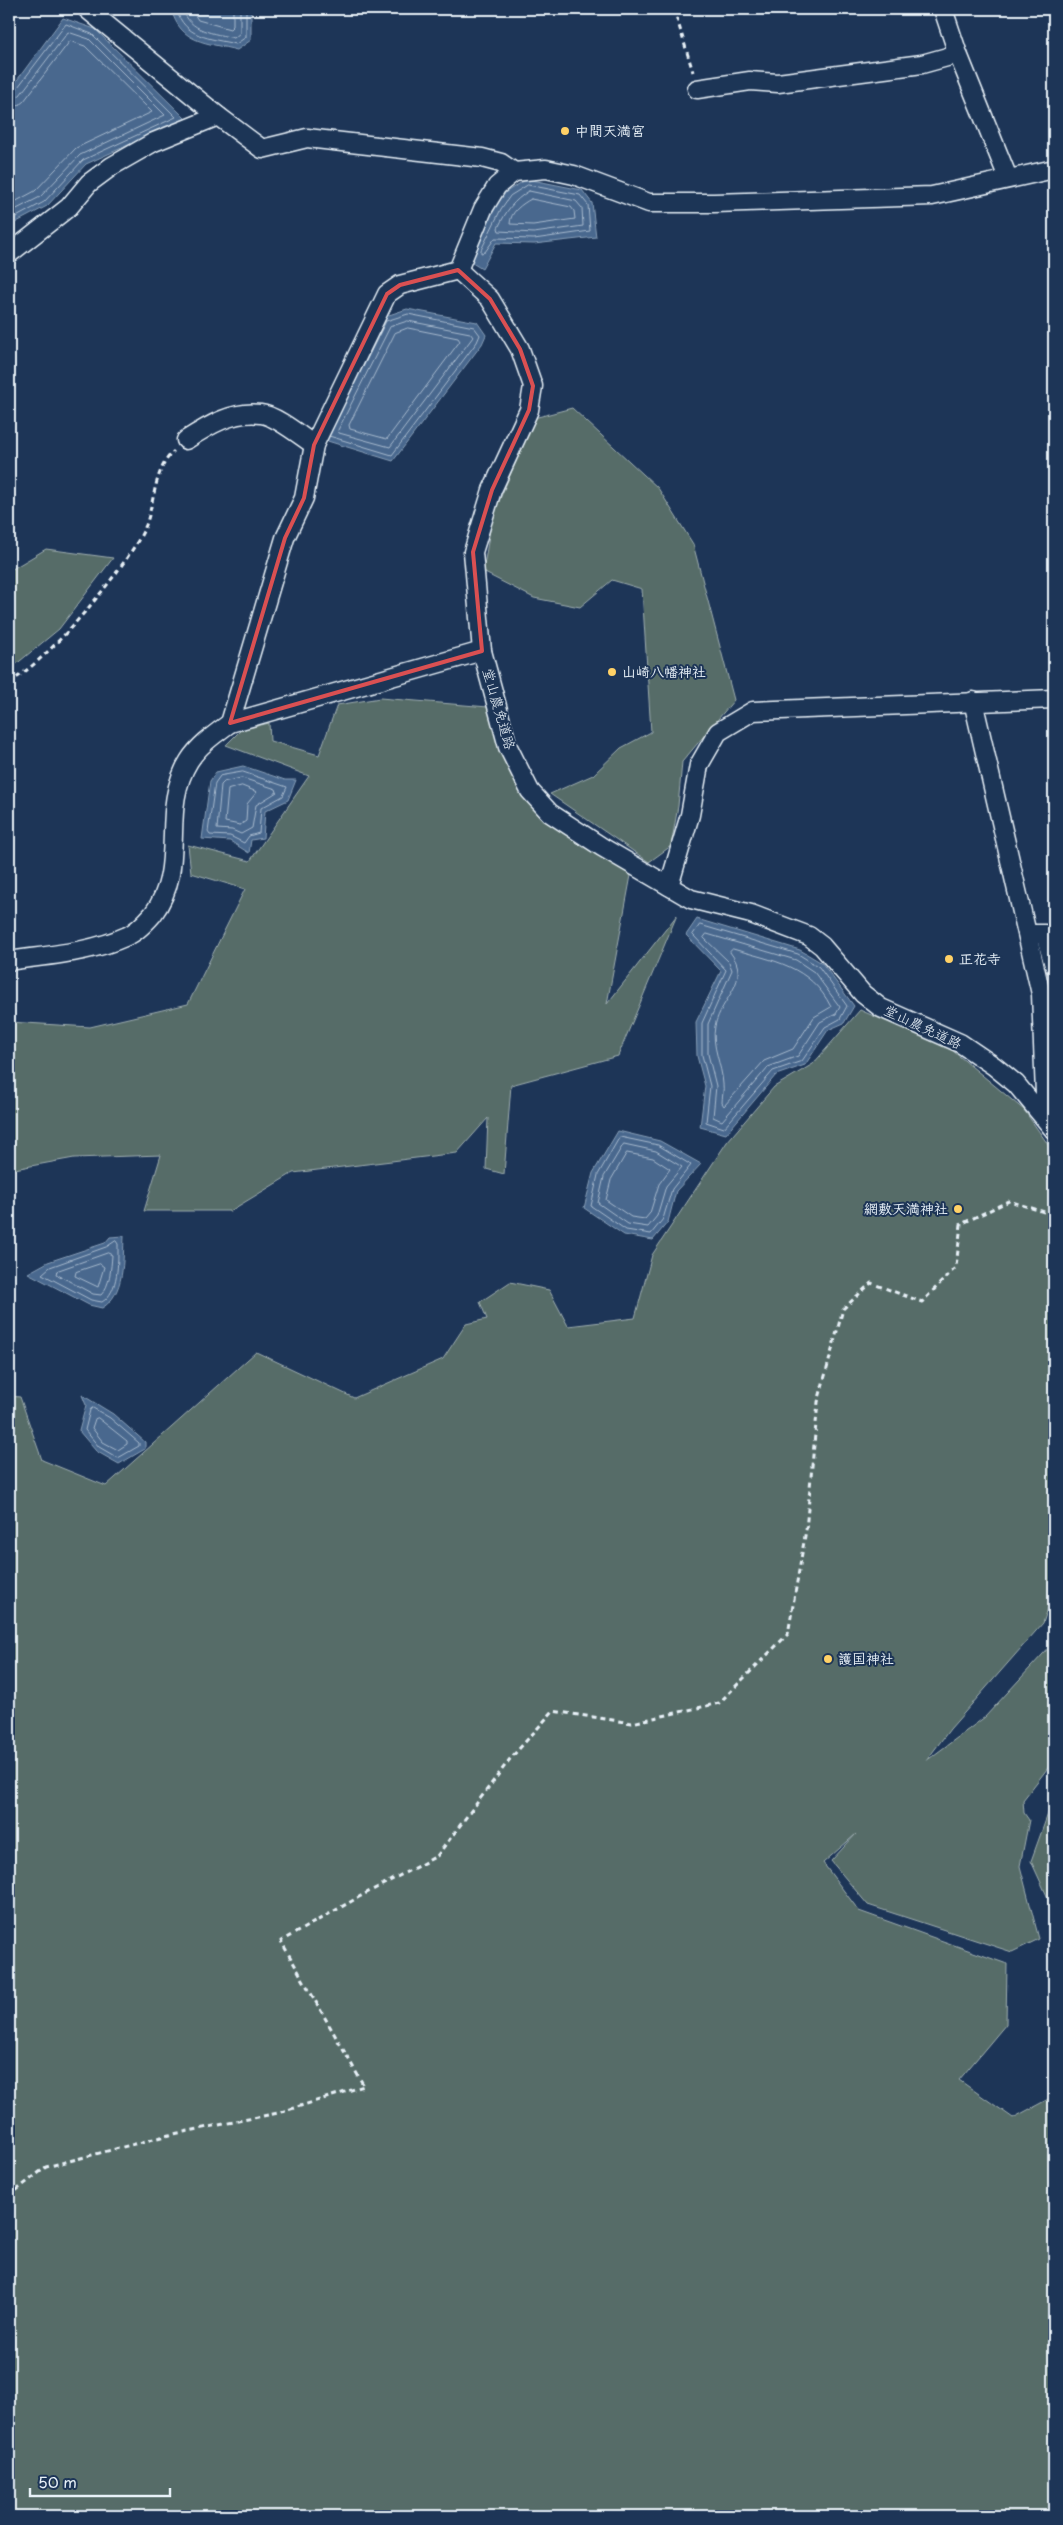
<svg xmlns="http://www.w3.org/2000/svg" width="1063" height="2525" viewBox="0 0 1063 2525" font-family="'Playpen Sans','Klee One',sans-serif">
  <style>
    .green { fill: #566c68; stroke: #9faeb0 }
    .water { fill: #48688e; stroke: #889fb8 }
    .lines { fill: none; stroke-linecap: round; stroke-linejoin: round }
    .shore { stroke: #a8bace; stroke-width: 1 }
    .street-casing { stroke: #e8f1f8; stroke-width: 21 }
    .path { stroke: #e8f1f8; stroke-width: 3; stroke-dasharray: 5 4; stroke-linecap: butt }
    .street { stroke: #1d3557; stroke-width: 18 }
    .marked { fill: none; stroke: #da5052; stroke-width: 4; stroke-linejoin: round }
    .poi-dot { fill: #ffd166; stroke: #1d3557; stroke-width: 2 }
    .labels { text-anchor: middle; stroke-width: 4; stroke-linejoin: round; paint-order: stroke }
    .poi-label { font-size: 14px; font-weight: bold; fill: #e8f1f8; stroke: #1d3557; text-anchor: start }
    .street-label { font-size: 14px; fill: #e8f1f8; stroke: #1d3557 }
  </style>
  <rect width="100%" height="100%" fill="#1d3557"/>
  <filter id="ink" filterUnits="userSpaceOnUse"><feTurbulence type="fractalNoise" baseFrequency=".02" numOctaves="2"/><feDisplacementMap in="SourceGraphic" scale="10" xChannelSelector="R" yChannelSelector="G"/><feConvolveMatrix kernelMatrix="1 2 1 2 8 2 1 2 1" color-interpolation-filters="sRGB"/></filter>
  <g filter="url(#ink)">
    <g class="green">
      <polygon points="572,408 658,488 693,544 734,700 682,762 678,806 671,846 649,862 550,794 593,775 621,748 651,732 642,589 612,580 580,607 534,598 483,572 492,518 534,418"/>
      <polygon points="46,549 113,558 59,629 9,670 9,571"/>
      <polygon points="380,698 488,707 512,777 557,827 632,870 607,1004 677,915 618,1056 511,1085 504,1174 486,1169 488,1118 457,1153 293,1173 230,1211 144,1211 161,1155 74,1158 9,1170 9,1022 90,1027 188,1004 245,889 191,873 188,845 250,861 309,776 226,745 241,730 269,723 270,741 319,755 337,705"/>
      <polygon points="860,1010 953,1051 1024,1110 1054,1153 1054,1591 1043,1623 950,1729 926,1761 985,1717 1054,1642 1054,1760 1023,1800 1024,1813 1029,1820 1020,1866 1039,1939 1012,1952 868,1905 831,1861 856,1834 823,1863 859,1911 1007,1964 1006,2024 959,2080 1013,2118 1054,2096 1054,2516 9,2516 9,1396 20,1397 42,1460 106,1486 256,1352 354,1398 443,1359 466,1324 487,1319 480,1302 510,1282 549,1290 568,1326 635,1318 652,1255 727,1142 774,1087 813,1064"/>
      <polygon points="1054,1797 1054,2022 1048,1898 1031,1861"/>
    </g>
    <g class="water">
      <path d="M171,9H251V40L237,50C206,42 181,44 171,9Z"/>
      <polygon points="63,18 95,29 186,119 86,164 47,206 9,226 9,91"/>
      <polygon points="527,179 582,190 592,203 596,237 534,244 496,243 482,269 469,261 496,206 506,192"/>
      <polygon points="407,309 477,322 486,335 482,344 393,461 321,439 383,317"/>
      <polygon points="243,766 285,780 296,780 288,800 265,811 263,838 251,840 249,853 230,841 202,839 210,781 216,772"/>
      <polygon points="697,919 800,950 822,963 854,1006 844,1023 828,1030 805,1065 776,1075 726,1134 700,1127 705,1086 697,1056 696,1022 721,971 686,935"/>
      <polygon points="618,1131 660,1141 701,1164 676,1191 668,1222 653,1240 624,1235 584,1208 593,1173"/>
      <path d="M124,1236C123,1260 125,1294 102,1308L89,1305L28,1273L48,1262L105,1243L110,1237Z"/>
      <polygon points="82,1395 113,1414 145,1442 145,1449 119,1464 96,1451 79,1431 86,1405"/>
    </g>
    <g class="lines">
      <g class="shore">
        <path d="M176,9C185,38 209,38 236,44L246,37V9"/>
        <path d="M183,9C189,32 214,33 234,38L240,33V9"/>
        <polyline points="191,9 198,20 230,29 233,26 233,9"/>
        <polyline points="9,93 15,91 66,24 92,34 176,117 83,160 44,202 9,221"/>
        <polyline points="9,100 20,95 68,32 89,39 165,115 80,155 40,197 9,213"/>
        <polyline points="9,107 18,106 24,101 70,41 85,46 152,112 76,148 35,191 9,205"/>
        <polygon points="528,185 580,195 588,205 590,231 534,239 495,238 485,252 481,253 481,250 501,209 510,196"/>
        <path d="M529,191L576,201L582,208L583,226L534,233L499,231L498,228C506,211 513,201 529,191Z"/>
        <path d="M531,199L571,207L574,211L575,219L533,225L510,224C510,212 522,204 531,199Z"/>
        <polygon points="408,321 470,333 473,337 390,447 339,433 338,430 390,327"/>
        <polygon points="408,328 458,338 460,341 387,439 350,429 349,425 395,333"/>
        <polyline points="329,436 392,455 477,342 480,335 474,327 408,314 386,321 363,367"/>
        <polygon points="243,772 287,787 283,796 261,808 259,833 249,836 244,843 230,836 210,835 208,832 215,783 220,776"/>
        <polygon points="242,778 276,789 277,792 256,805 252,828 241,834 232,830 217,829 221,785 224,782"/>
        <polygon points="242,786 257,792 247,804 246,821 240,825 225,822 228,790"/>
        <polygon points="700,925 798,954 819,967 847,1006 840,1019 825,1027 802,1061 773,1071 724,1128 706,1122 710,1086 702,1055 702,1023 726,970 693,935"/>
        <polygon points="707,934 796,960 814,972 840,1007 836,1014 820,1022 798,1056 768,1067 722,1121 713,1117 716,1086 708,1054 708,1024 732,970 729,962 704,938"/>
        <path d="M733,949C773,961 810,965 831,1007L814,1017L793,1049L764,1061L724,1106L722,1103C722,1097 724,1090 723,1084C722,1065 711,1046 715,1026C721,997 753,981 730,952Z"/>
        <polygon points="620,1137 658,1145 691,1165 672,1189 663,1219 651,1234 626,1230 591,1206 598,1175"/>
        <polygon points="624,1144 656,1151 682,1167 666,1186 657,1216 648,1227 628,1224 598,1203 604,1177"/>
        <polygon points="627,1153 653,1158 670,1169 659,1184 650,1213 645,1219 631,1217 606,1200 611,1180"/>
        <path d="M116,1241L118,1244C118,1261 119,1292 102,1302L91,1300L42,1274L50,1267L106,1247Z"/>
        <path d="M108,1253L112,1255C111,1268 110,1286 101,1295L93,1294L56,1274L57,1271Z"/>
        <polygon points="100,1264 104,1267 98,1287 75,1276 76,1272"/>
        <polygon points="93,1408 110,1418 139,1443 139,1446 118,1458 99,1447 85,1430 90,1410"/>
        <polygon points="98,1418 127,1441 127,1444 118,1450 103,1442 92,1428 95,1419"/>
      </g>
      <g class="street-casing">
        <g id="street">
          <polyline points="87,9 218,116 262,149 307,138 482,158 501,163 514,172"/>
          <polyline points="943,9 958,54 1008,178"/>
          <polyline points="697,89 750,81 778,83 922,64 958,54"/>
          <polyline points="9,254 69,207 89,183 112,166 154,142 218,116"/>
          <polyline points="458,270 490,299 520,349 533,386 529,410 492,490 473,552 482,651"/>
          <path d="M186,440C208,426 233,410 261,414C275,415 302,437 314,445"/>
          <polyline points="973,701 1041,994 1046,1119"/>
          <polyline points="230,723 285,538 304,498 314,445 387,294 400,285 458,270 483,209 497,186 514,172 546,169 574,175 649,203 714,203 932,196 1054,169"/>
          <polyline points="669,886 690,815 699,765 718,732 753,711 1054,699"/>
          <polyline points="1029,934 1045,934 1054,965"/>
          <path d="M9,961C48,955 90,953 127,936C137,932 146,922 153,914C189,866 158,811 189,761C199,745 215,734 230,723L482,651L508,747L530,791L550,813L602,847L691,899L751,914L809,936L822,946L863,994L881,1008L960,1043L994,1066L1016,1084L1054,1130"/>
        </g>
      </g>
      <g class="path">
        <polyline points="674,9 693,72"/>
        <path d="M9,682C46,664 130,564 146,525C155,500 154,469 174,451"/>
        <polyline points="9,2196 46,2167 169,2135 278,2113 364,2086 281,1941 359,1897 437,1856 510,1759 553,1711 632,1723 719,1703 788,1634 806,1530 818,1402 843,1309 871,1283 922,1302 956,1267 961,1224 1009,1201 1054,1215"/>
      </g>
      <use href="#street" class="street"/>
    </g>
  </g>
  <path class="marked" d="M458,270L490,299L520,349L533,386L529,410L492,490L473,552L482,651L230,723L285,538L304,498L314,445L387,294L400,285Z"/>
  <g class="poi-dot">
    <circle cx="565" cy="131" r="5"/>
    <circle cx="612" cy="672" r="5"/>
    <circle cx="949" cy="959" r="5"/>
    <circle cx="958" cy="1209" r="5"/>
    <circle cx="828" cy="1659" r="5"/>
  </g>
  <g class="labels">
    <g class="poi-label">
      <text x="575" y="136">中間天満宮</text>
      <text x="622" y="677">山崎八幡神社</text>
      <text x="959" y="964">正花寺</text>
      <text x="948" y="1214" text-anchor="end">網敷天満神社</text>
      <text x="838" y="1664">護国神社</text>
    </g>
    <g class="street-label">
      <text transform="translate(499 709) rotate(74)" y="5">堂山農免道路</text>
      <text transform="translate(923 1027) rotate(25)" y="5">堂山農免道路</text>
    </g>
  </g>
  <rect width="1063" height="2525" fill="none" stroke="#1d3557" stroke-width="30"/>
  <rect x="15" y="15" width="1033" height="2495" fill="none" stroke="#e8f1f8" stroke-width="2" filter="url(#ink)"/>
  <path d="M30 2488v8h140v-8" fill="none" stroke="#e8f1f8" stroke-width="2.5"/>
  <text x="38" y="2488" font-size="15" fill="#e8f1f8" stroke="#1d3557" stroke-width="4" paint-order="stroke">50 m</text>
</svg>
